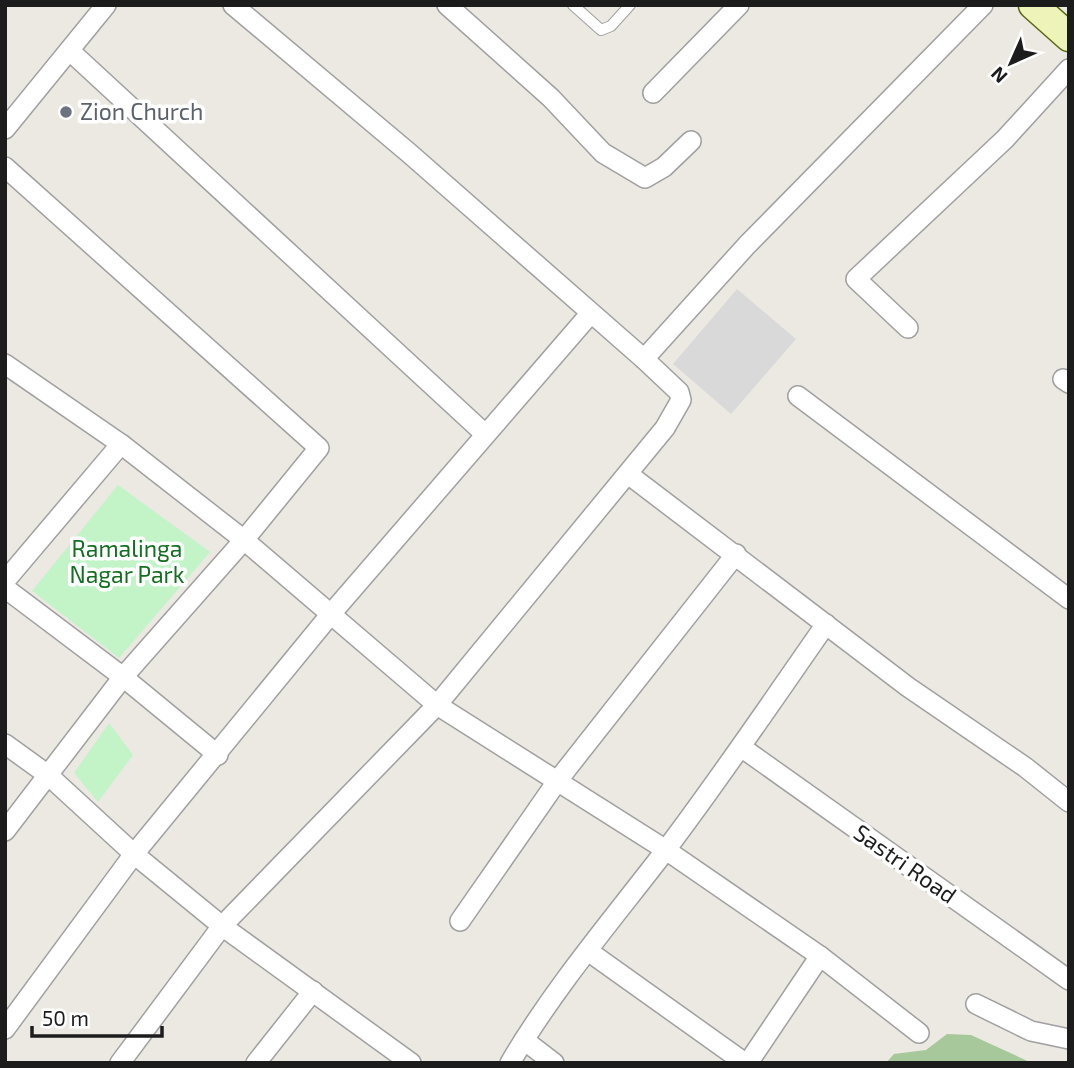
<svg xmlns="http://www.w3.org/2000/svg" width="1074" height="1068" viewBox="0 0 1074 1068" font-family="'Exo 2',sans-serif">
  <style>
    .residential { fill: #dad9d9 }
    .forest { fill: #a6c89b }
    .park { fill: #c2f4c8 }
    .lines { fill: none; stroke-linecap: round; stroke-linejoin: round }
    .lane-casing { stroke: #a0a0a0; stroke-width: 12 }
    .street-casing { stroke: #a0a0a0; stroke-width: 22 }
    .secondary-casing { stroke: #5a680e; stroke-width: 31 }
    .lane { stroke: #fff; stroke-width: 10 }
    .street { stroke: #fff; stroke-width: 19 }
    .secondary { stroke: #eef3ba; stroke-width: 28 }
    .worship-dot { fill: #6b7280; stroke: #fff; stroke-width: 2.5 }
    .labels { text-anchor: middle; stroke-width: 7; stroke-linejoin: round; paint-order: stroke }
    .worship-label { font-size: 23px; fill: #5b616d; stroke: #fff; text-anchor: start }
    .park-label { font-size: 23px; fill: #146f20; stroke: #fff }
    .street-label { font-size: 23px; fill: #1c1c1c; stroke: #fff }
  </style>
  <rect width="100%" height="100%" fill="#ece9e2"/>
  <polygon class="residential" points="737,289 796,339 731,414 673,364"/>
  <polygon class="forest" points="947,1034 971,1035 1032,1063 886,1063 894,1054 926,1050"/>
  <g class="park">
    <polygon points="118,485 210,552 119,658 32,591"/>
    <polygon points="109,723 133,755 98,802 74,773"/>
  </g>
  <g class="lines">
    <g class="lane-casing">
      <polyline id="lane" points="573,5 601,30 611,26 630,5"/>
    </g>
    <g class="street-casing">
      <g id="street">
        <polyline points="447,5 551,98 603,153 645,178 664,167 691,141"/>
        <polyline points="70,51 485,434"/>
        <polyline points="653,93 739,5"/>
        <polyline points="5,129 106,5"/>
        <polyline points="5,167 319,448 244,540 123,677 218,755"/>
        <polyline points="908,328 856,279 1005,139 1069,69"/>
        <polyline points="644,359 747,245 983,5"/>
        <polyline points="5,364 121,444 244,540 437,705 666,850 820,956 919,1033"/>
        <polyline points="1063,379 1069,383"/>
        <polyline points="798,396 1069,599"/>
        <polyline points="628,474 908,687 1025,767 1069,802"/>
        <polyline points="5,581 121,444"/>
        <polyline points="5,588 123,677 5,831"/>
        <polyline points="5,744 48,775 134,854 222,926 411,1063"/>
        <polyline points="741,747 1069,980"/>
        <polyline points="460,921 558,780 736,554"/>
        <polyline points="588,951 745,1063"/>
        <polyline points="976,1004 1031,1031 1069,1039"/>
        <polyline points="5,1029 134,854 330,615 590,314"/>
        <polyline points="524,1040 554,1063"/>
        <polyline points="120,1063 222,926 437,705 665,428 681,400 679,392 644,359 409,153 233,5"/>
        <polyline points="256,1063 313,991"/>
        <path d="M510,1063C554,988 612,920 665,851C721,777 773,700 826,624"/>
        <polyline points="748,1063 820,956"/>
      </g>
    </g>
    <g class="secondary-casing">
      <polyline id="secondary" points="1033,5 1069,37"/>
    </g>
    <use href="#lane" class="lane"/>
    <use href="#street" class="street"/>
    <use href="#secondary" class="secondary"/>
  </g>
  <circle class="worship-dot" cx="66" cy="112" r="7"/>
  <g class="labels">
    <g class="worship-label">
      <text x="80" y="120">Zion Church</text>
    </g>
    <g class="park-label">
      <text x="127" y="557">Ramalinga<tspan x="127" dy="26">Nagar Park</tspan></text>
    </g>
    <g class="street-label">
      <text transform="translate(905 864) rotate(35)" y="8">Sastri Road</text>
    </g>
  </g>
  <rect width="1074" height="1068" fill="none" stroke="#1c1c1c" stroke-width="14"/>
  <g transform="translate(1011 63) rotate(225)" stroke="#ffffff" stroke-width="5" paint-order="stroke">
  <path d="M0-5L12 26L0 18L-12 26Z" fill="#1c1c1c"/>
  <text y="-10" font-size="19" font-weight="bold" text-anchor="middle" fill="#1c1c1c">N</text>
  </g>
  <path d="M32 1026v10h130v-10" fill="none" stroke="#1c1c1c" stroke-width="3.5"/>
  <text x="42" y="1026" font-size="21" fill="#1c1c1c" stroke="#ffffff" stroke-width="5" paint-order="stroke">50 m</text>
</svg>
